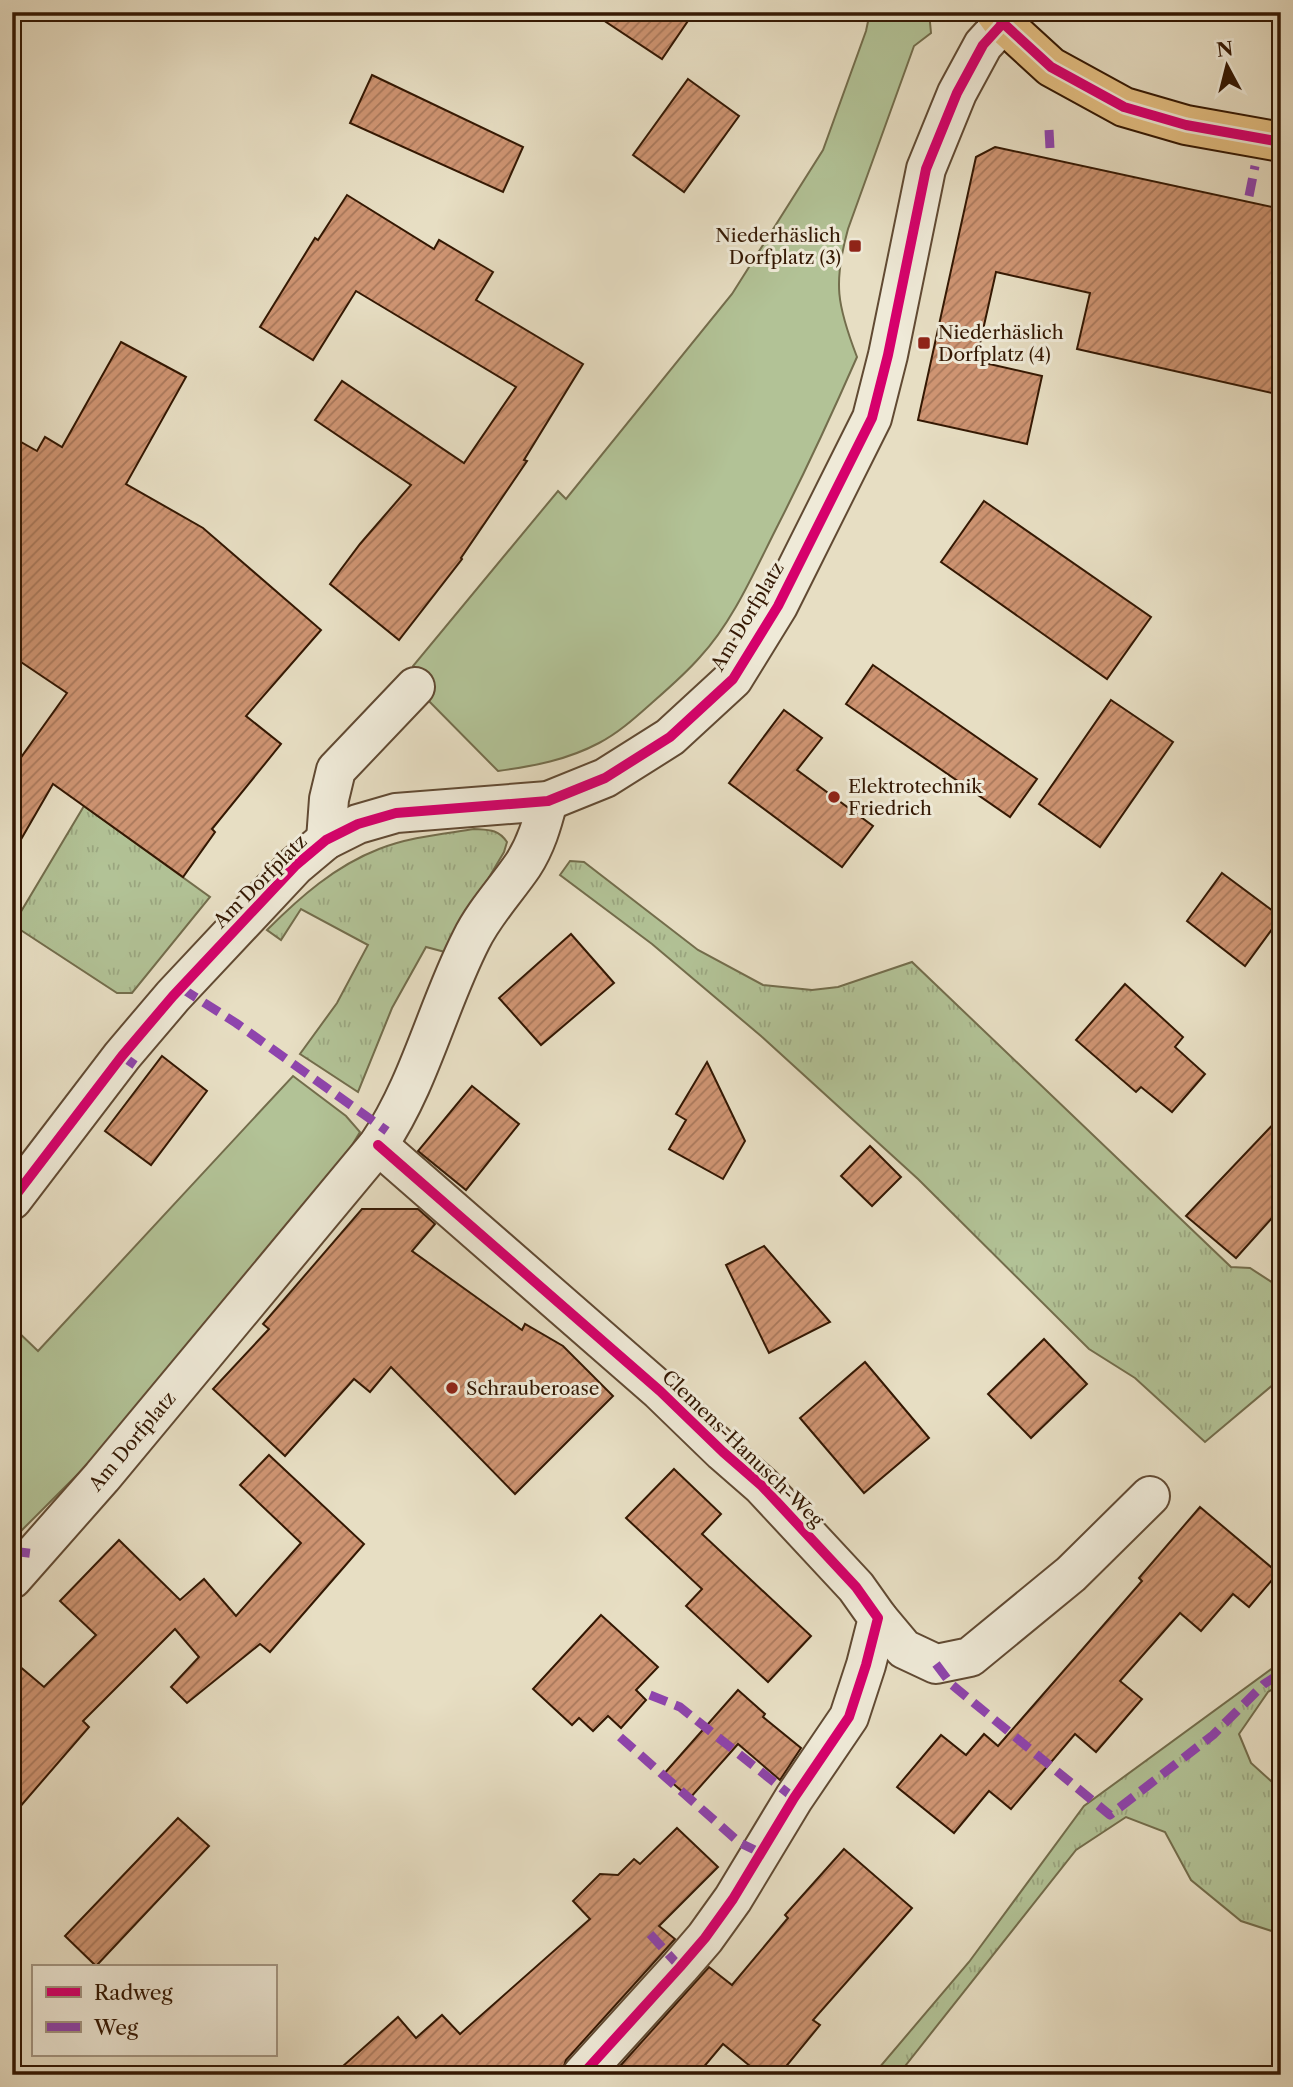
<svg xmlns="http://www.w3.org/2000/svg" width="1293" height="2087" viewBox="0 0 1293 2087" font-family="'Libre Caslon Text',serif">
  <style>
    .grass { fill: url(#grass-tufts); stroke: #736d4c; stroke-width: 2 }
    .green { fill: #b2c296; stroke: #736d4c; stroke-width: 2 }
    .building { fill: url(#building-hatch); stroke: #341803; stroke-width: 2 }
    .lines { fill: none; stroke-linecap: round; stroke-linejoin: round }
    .minor-casing { stroke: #614a33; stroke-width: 42 }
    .major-casing { stroke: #341803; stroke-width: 42 }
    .minor { stroke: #efead8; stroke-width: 38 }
    .major { stroke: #e4bf82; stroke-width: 38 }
    .quiet { stroke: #8e44ad; stroke-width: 9; stroke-dasharray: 18 9; stroke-linecap: butt }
    .cycleway-casing { stroke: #efead8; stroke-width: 15 }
    .cycleway { stroke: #d6006c; stroke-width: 10 }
    .poi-dot { fill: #8f2418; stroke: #efead8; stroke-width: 2.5 }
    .labels { text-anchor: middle; stroke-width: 6; stroke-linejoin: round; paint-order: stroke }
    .poi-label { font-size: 19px; fill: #341803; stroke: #efead8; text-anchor: start }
    .street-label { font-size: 19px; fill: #341803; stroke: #efead8 }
  </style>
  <defs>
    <pattern id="grass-tufts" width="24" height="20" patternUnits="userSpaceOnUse" patternTransform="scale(1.75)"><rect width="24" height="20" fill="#b2c296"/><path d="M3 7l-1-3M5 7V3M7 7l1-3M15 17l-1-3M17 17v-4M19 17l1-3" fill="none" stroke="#9aa680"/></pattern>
    <pattern id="building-hatch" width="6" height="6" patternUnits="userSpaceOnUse" patternTransform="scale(1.75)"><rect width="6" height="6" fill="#ce9472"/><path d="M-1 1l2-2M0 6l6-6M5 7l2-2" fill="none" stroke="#a8785b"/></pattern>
  </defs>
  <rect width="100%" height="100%" fill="#e7dec3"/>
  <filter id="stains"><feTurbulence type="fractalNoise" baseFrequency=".00286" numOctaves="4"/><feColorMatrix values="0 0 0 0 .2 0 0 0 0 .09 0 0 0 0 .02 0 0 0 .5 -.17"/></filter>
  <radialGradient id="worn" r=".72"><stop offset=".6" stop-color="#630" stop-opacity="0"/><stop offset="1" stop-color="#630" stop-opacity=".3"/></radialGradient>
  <g class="grass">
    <polygon points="84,806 210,897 132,993 117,993 13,925"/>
    <path d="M474,829C489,830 498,829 507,842L504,852L445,952L426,947L392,1008L358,1092L300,1054L337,1003L368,945L301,909L281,940L267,930C300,897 335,866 379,849C409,837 443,834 474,829Z"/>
    <polygon points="570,861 584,862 698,950 763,985 812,990 838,987 912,962 1231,1267 1250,1268 1281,1288 1281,1378 1205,1442 1135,1378 1089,1349 918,1179 761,1036 652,944 560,875"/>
    <polygon points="1281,1662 1281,1684 1268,1692 1239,1734 1251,1763 1281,1790 1281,1934 1241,1921 1191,1880 1165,1832 1126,1817 1076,1850 898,2075 873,2075 969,1962 1084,1806"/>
  </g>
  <g class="green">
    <path d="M870,12H929L931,33L914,46L848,229C833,283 837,305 857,357C832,414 806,470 778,525C756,568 733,622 700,657C686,673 670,687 654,701C637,716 620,732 599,743C567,760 534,766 498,771L415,687L413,666L558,491L566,499L732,294L823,150L866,31Z"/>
    <polygon points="293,1076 346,1116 360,1132 346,1155 120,1432 12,1540 12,1326 38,1351"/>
  </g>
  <g class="building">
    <polygon points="591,12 694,12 662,59"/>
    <polygon points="372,75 523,147 503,192 350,123"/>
    <polygon points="688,79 739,116 684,192 633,155"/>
    <polygon points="995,147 1281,209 1281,395 1077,349 1090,293 996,272 976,361 1042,376 1027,444 918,420 976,157"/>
    <polygon points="347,195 434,249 439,240 493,272 476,300 583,364 524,460 527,461 461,558 462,559 399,640 330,584 360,544 411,485 315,420 342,381 464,463 516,387 356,291 313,360 260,327 315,238 318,240"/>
    <polygon points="121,342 186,377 126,484 203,528 321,630 246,716 281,744 212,829 215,832 183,877 53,784 12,855 12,770 67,693 12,656 12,437 37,451 45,437 62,447"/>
    <polygon points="984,501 1151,617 1107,679 941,562"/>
    <polygon points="873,665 1037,779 1010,817 846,704"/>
    <polygon points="1111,700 1173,742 1100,847 1039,804"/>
    <polygon points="784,710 822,738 797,770 873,826 842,867 729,783"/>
    <polygon points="1222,873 1281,917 1245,966 1187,921"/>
    <polygon points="571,934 614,983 541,1045 499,998"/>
    <polygon points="1125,984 1183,1037 1175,1047 1205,1074 1172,1112 1141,1087 1136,1092 1076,1040"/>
    <polygon points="162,1056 207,1091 151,1165 105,1131"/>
    <polygon points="707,1062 745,1141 723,1179 669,1149 686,1120 676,1114"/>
    <polygon points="472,1086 519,1124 466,1190 418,1151"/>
    <polygon points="1281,1116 1281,1208 1236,1258 1186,1216"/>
    <polygon points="870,1146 901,1177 872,1206 841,1176"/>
    <polygon points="362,1209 418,1209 435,1224 412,1251 522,1330 525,1324 563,1346 613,1396 515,1494 391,1367 370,1392 354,1379 285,1456 213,1389 269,1329 263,1324"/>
    <polygon points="764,1246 830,1322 769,1353 726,1265"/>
    <polygon points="1044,1339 1087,1384 1031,1438 988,1394"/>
    <polygon points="865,1362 929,1438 864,1493 800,1418"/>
    <polygon points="269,1455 364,1544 270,1652 260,1644 187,1703 171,1687 199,1657 175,1629 83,1721 89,1727 12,1816 12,1660 44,1687 96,1635 60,1601 119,1540 180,1600 204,1579 236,1616 301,1543 240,1485"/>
    <polygon points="674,1469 721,1514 702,1534 811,1636 768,1682 686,1606 702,1589 626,1518"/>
    <polygon points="1200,1507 1278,1573 1249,1607 1233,1594 1201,1631 1180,1613 1120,1681 1142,1699 1096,1752 1075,1734 1011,1809 989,1791 954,1833 897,1787 941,1735 966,1755 984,1734 998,1746 1142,1581 1139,1578"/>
    <polygon points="601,1615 658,1667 636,1690 646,1700 621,1728 608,1716 593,1731 579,1718 572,1725 533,1689"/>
    <polygon points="738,1690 765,1714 763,1717 801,1748 780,1780 738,1744 690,1798 663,1775"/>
    <polygon points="178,1818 209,1846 96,1966 65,1936"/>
    <polygon points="677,1828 718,1867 659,1926 675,1939 566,2060 561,2075 333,2075 398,2017 416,2038 442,2015 460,2034 590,1919 573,1901 600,1874 618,1875 634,1859 640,1864"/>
    <polygon points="844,1849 912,1908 813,2020 820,2025 779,2075 761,2075 723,2044 697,2075 612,2075 709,1967 732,1985 788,1918 785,1915"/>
  </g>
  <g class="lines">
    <g class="minor-casing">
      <g id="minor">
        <polyline points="326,840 329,799 336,770 415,687"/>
        <polyline points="378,1145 660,1391 723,1452 762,1486 856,1587 878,1618 866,1665 849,1717 794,1798 733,1899 705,1938 680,1967 582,2075"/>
        <polyline points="12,1200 122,1056 173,996 295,866 326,840 358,824 396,813 548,801 605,778 670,737 733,679 778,606 872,418 888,355 926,169 957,93 983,45 1003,23"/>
        <path d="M12,1579L102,1477L378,1145C420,1083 437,1007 471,940C484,913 506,890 523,865C536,845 542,824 548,801"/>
        <polyline points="878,1618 904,1649 936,1664 970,1657 1071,1574 1150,1496"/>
      </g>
    </g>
    <g class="major-casing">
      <polyline id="major" points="995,12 1003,23 1051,67 1124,107 1186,125 1281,142"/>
    </g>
    <use href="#minor" class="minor"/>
    <use href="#major" class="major"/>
    <g class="quiet">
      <polyline points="1049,130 1050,148"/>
      <polyline points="1249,196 1255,166"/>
      <polyline points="181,988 236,1023 387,1131"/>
      <polyline points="122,1056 135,1065"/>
      <polyline points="12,1551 36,1554"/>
      <polyline points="936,1664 951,1684 1110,1815 1213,1735 1264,1684 1281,1673"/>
      <polyline points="650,1695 680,1707 794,1798"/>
      <polyline points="620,1737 740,1843 761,1853"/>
      <polyline points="650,1934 680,1967"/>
    </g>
    <g class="cycleway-casing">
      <g id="cycleway">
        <polyline points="995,12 1003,23 1051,67 1124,107 1186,125 1281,142"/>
        <polyline points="378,1145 660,1391 723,1452 762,1486 856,1587 878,1618 866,1665 849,1717 794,1798 733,1899 705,1938 680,1967 582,2075"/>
        <polyline points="12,1200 122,1056 173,996 295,866 326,840 358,824 396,813 548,801 605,778 670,737 733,679 778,606 872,418 888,355 926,169 957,93 983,45 1003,23"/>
      </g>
    </g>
    <use href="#cycleway" class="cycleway"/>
  </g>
  <g class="poi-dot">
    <rect x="848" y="239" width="14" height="14" rx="3.5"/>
    <rect x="917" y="336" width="14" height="14" rx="3.5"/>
    <circle cx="834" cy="797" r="7"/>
    <circle cx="452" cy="1388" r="7"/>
  </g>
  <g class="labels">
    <g class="poi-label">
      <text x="841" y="242" text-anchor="end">Niederhäslich<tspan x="841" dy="22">Dorfplatz (3)</tspan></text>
      <text x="938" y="339">Niederhäslich<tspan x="938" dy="22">Dorfplatz (4)</tspan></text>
      <text x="848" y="793">Elektrotechnik<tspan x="848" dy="22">Friedrich</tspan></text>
      <text x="466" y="1395">Schrauberoase</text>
    </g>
    <g class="street-label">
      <text transform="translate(747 616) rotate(-59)" y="7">Am Dorfplatz</text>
      <text transform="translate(260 881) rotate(-45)" y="7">Am Dorfplatz</text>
      <text transform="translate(132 1441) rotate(-50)" y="7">Am Dorfplatz</text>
      <text transform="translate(743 1448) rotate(44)" y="7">Clemens-Hanusch-Weg</text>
    </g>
  </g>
  <rect width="1293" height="2087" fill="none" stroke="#e7dec3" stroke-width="42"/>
  <rect x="14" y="14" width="1265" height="2059" fill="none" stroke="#341803" stroke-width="3.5"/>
  <rect x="21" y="21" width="1251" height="2045" fill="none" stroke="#341803" stroke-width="2"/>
  <rect x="32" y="1965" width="245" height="91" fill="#efead8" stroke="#a49683" stroke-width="2"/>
  <rect x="46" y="1987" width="35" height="10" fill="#d6006c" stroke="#a49683" stroke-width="2"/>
  <text x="94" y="2000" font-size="21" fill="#341803">Radweg</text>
  <rect x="46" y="2022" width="35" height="10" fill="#8e44ad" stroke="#a49683" stroke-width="2"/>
  <text x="94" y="2035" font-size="21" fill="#341803">Weg</text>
  <g transform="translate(1227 66) rotate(353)" stroke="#efead8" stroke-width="5" paint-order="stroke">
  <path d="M0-5L12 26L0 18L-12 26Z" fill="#341803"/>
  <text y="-10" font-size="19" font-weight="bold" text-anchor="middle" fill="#341803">N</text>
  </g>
  <rect width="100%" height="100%" filter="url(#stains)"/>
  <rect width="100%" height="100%" fill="url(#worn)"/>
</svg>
